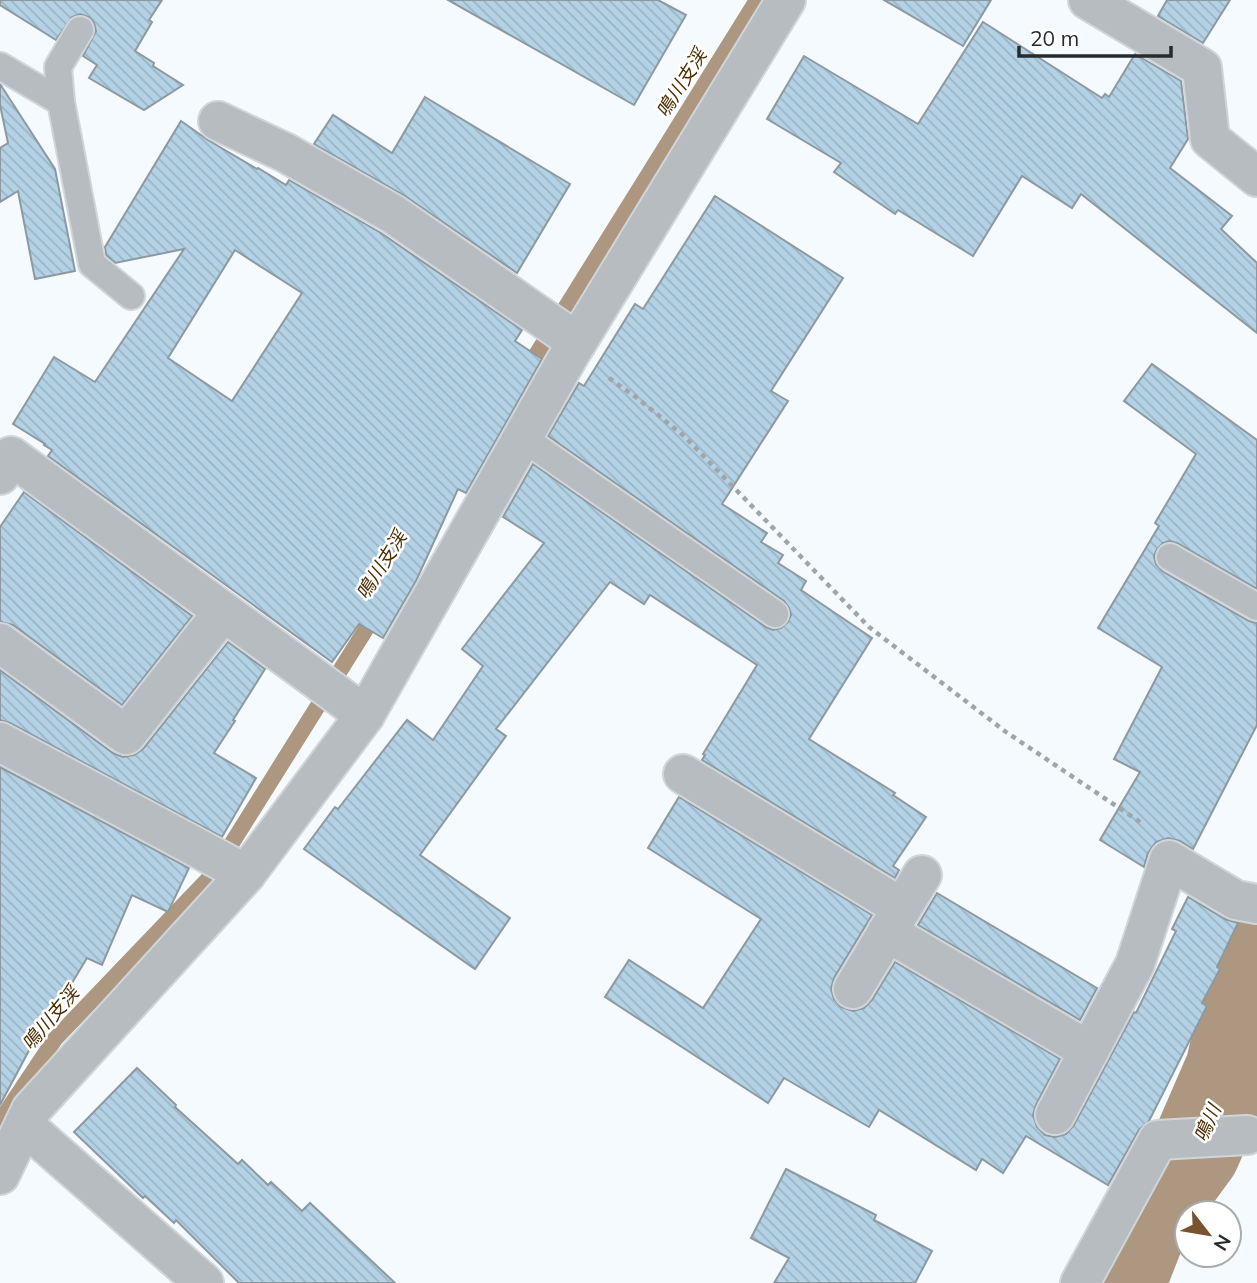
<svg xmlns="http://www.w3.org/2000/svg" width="1257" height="1283" viewBox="0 0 1257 1283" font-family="Mulish,'Noto Sans JP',sans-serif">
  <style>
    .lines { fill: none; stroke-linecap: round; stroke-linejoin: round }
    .stream { stroke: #ad9780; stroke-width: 16 }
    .river { stroke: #ad9780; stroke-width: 91 }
    .building { fill: url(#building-back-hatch); stroke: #8d99a0; stroke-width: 2; fill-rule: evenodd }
    .service-casing { stroke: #d0d5d9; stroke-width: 30 }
    .minor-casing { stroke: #d0d5d9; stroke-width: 42 }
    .path { stroke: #a0a5a9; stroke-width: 4.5; stroke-dasharray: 5 5; stroke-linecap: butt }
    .service { stroke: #b7bcc0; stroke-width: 26 }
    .minor { stroke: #b7bcc0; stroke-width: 38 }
    .labels { text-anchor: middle; stroke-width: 5; stroke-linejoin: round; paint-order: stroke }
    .water-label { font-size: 19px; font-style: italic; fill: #4d2d02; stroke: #fff }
  </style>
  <defs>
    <pattern id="building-back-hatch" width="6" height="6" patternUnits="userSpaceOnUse" patternTransform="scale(1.75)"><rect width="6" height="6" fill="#b4d2e5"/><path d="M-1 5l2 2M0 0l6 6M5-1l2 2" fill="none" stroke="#9bb4c5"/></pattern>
  </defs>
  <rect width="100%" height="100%" fill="#f5fafe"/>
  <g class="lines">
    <g class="stream">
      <polyline points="526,371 757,0"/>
      <polyline points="0,1121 55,1039 212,875 378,610"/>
    </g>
    <polyline class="river" points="1120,1283 1145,1219 1195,1151 1231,1068 1257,949"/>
  </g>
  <g class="building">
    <polygon points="0,0 162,0 149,20 152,22 135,51 154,63 153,66 183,85 144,110 89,78 97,65 83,56 96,31 94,23 89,17 80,14 72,17 56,40 0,5"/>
    <polygon points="448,0 658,0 686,15 634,105"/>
    <polygon points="884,0 991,0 963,46"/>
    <polygon points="1167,0 1230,0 1203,43 1158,16"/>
    <polygon points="983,22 1102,98 1105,94 1109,97 1135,54 1181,81 1188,139 1170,168 1232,216 1221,229 1257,263 1257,333 1081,194 1072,208 1022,176 973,256 898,210 895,214 834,172 841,163 767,119 804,56 918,124"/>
    <polygon points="0,84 55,169 75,271 35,279 18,191 0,202 0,148 8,143 0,105"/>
    <polygon points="425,97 570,184 517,273 405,196 314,144 333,115 392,153"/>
    <path d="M181,121L208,140L257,169L258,168L286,185L289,180L381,233L522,330L515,341L542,359L466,493L458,489L416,581L383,638L359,624L332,662L48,456L52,450L44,445L45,444L13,424L54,357L95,382L184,249L115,263L106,255L105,247ZM235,250L302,293L232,401L168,358Z"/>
    <polygon points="715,196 843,278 771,391 788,401 722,504 767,533 761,542 783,555 778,563 806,581 801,590 872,638 809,739 895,793 893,795 926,817 893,866 899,870 895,878 702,760 705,755 703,754 757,665 650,595 644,604 610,582 496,729 506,736 420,855 510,918 475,969 304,849 335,807 338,809 407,720 433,740 483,666 462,649 544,543 503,517 533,464 766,627 773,630 781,628 788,622 791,615 789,608 784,601 548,436 579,383 584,386 635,304 643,309"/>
    <polygon points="1152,364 1257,440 1257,589 1177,543 1169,541 1163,543 1157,549 1154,556 1156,564 1162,571 1249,621 1257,623 1257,725 1193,849 1180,841 1168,838 1156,842 1148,853 1144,867 1100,840 1140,772 1114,759 1162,667 1098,628 1159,526 1155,523 1196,454 1124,401"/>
    <polygon points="24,492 192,616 122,705 13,625 0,622 0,527"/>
    <polygon points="228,642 265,669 233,720 235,721 214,753 256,778 222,837 10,723 0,720 0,670 113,753 123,757 134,755 143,749"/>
    <polygon points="0,767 189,868 168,912 132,895 102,965 87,958 45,1028 42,1026 0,1105"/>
    <polygon points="679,797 872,915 834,978 831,989 834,999 841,1007 853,1011 864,1008 872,1000 895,962 1060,1059 1036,1105 1033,1115 1037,1127 1045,1135 1055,1137 1066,1134 1074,1125 1134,1012 1136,1013 1176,931 1172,929 1188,897 1225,919 1238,923 1217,967 1220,969 1202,1003 1207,1006 1149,1121 1139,1130 1108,1185 1026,1136 1003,1173 982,1159 976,1170 879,1110 869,1127 784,1078 768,1103 605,997 629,960 703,1008 761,919 648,848"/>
    <polygon points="937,893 1097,988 1080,1020 918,925"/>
    <polygon points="137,1068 176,1105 175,1107 238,1164 242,1160 268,1185 271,1182 302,1211 310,1203 395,1283 239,1283 176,1220 174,1223 145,1196 143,1198 74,1132"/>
    <polygon points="786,1169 876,1215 874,1220 932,1251 915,1283 774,1283 789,1258 751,1238"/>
  </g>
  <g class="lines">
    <g class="service-casing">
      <g id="service">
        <polyline points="80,30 58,67 61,102 92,264 131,296"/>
        <polyline points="0,66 61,102"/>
        <polyline points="523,438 775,614"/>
        <polyline points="1170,557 1257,607"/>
      </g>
    </g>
    <g class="minor-casing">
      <g id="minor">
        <polyline points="1088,0 1202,68 1210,139 1257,177"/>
        <polyline points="218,121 286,153 393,214 577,342"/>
        <polyline points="0,475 11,456 365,715"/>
        <polyline points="0,643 126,735 223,612"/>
        <polyline points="0,742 246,874"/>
        <polyline points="683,774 902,908"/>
        <polyline points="887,932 1089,1051"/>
        <polyline points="853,989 922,875"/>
        <polyline points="1055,1115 1135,964 1169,860 1236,900 1257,904"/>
        <polyline points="24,1125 204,1283"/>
        <polyline points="0,1175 31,1110 246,874 365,715 571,352 786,0"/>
        <polyline points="1080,1283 1158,1140 1247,1135"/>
      </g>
    </g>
    <polyline class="path" points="609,378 637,398 684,436 869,627 1006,732 1143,824"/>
    <use href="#service" class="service"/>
    <use href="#minor" class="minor"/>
  </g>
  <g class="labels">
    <g class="water-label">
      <text transform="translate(681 83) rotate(-58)" y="7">鳴川支渓</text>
      <text transform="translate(381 565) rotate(-58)" y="7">鳴川支渓</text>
      <text transform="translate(50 1018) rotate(-50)" y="7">鳴川支渓</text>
      <text transform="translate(1207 1123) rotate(-66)" y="7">鳴川</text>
    </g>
  </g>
  <g transform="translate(1208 1234) rotate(121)"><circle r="33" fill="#ffffff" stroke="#a8aaab" stroke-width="2"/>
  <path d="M0-5L12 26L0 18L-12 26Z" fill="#77542d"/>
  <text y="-10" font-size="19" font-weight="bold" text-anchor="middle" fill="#262b2e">N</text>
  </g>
  <path d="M1019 46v10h152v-10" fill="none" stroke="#262b2e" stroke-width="3.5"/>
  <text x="1030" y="46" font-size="21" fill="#262b2e" stroke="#ffffff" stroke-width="5" paint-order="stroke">20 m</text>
</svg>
